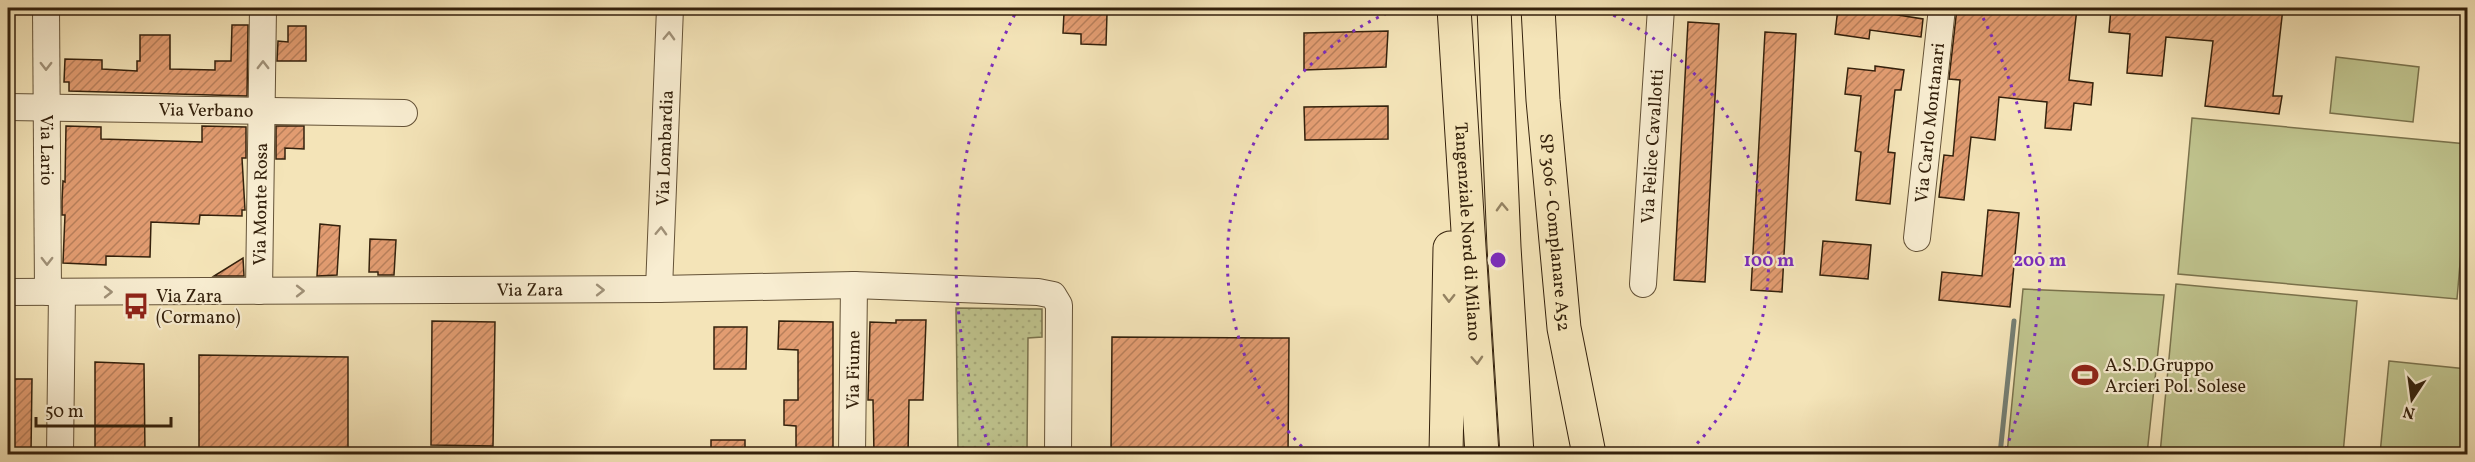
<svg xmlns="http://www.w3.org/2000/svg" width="2475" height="462" viewBox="0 0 2475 462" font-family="Vollkorn,serif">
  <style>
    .grass { fill: url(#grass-dots); stroke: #7a724c; stroke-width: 1.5 }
    .pitch { fill: #bfc38d; stroke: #7a724c; stroke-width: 1.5 }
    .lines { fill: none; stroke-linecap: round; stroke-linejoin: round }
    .stream { stroke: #747e73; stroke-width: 5 }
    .building { fill: url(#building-hatch); stroke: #34210c; stroke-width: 1.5 }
    .minor-casing { stroke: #645237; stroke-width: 28 }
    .major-casing { stroke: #34210c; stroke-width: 35 }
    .highway-casing { stroke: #34210c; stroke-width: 35 }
    .minor { stroke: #f8edd1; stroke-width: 26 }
    .major { stroke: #f4e4b8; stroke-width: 33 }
    .highway { stroke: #f4e4b8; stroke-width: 33 }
    .oneway { stroke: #a09178 }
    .oneway2 { stroke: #948262 }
    .ring { fill: none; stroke: #7b2cbf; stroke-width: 3; stroke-dasharray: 3 6 }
    .labels { text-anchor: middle; stroke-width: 4.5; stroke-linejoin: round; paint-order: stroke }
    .street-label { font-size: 18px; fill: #34210c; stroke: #f8edd1 }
    .poi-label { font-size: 18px; fill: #34210c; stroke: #f8edd1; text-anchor: start }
    .centre { fill: #7b2cbf; stroke: #f8edd1; stroke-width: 3 }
    .ring-label { font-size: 18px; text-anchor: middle; font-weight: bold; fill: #7b2cbf; stroke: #f8edd1; stroke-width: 4.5; stroke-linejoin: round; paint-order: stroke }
  </style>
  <defs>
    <pattern id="grass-dots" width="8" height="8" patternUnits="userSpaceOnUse" patternTransform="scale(1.5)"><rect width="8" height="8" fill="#bfc38d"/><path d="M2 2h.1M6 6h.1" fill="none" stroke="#a5a778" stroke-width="1.8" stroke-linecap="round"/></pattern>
    <pattern id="building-hatch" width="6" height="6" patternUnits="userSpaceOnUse" patternTransform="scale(1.5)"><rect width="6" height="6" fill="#e29c71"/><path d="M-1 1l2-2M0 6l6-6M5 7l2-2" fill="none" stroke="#b87f5b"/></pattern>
  </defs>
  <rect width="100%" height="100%" fill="#f4e4b8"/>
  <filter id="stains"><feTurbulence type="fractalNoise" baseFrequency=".00333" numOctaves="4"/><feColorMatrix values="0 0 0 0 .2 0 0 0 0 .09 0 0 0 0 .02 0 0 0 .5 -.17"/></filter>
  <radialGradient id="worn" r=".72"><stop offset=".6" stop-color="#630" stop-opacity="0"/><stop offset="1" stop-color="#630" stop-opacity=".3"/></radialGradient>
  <polygon class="grass" points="956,308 1042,309 1042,337 1028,338 1027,454 958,454"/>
  <g class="pitch">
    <polygon points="2336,57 2419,67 2413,122 2330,113"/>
    <polygon points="2192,118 2467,144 2467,182 2457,299 2178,274"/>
    <polygon points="2176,284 2357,301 2343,454 2160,454"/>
    <polygon points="2023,289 2164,295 2147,454 2007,454"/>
    <polygon points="2389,361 2467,369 2467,454 2380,454"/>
  </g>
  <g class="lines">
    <polyline class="stream" points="2000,454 2014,321"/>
  </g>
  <g class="building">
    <polygon points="1838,8 1873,8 1872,11 1923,19 1921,37 1870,30 1869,39 1835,34"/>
    <polygon points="1957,8 2077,8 2069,80 2093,83 2091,105 2074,103 2071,130 2045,128 2047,102 1999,97 1995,140 1971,137 1964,200 1939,197 1944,155 1953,156 1960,80 1949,79"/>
    <polygon points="2111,8 2283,8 2273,96 2282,96 2279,114 2205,106 2213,41 2166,37 2162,76 2127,73 2130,34 2109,32"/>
    <polygon points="1064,12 1107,14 1106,45 1081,44 1081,34 1063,33"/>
    <polygon points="1688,22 1719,24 1705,282 1674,280"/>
    <polygon points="232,25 248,25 247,96 69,91 69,82 64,82 65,59 102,60 102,69 137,71 137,61 140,61 140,35 170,35 170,69 215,70 215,61 231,61"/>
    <polygon points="288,26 306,26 306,61 277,61 278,41 288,42"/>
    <polygon points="1388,31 1386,67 1304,70 1304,33"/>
    <polygon points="1765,32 1796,34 1782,292 1751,290"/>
    <polygon points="1875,66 1904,70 1901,90 1895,90 1888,152 1895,153 1890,204 1856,200 1861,152 1855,151 1861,96 1845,94 1848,68 1875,71"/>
    <polygon points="1388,106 1388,139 1305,140 1304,107"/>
    <polygon points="66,126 101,127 101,139 202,142 202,126 246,127 246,158 242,158 245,210 242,210 242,216 200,215 199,224 151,222 150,257 106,256 106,265 63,263 65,215 62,215 62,201 63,181 65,182"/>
    <polygon points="276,126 304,126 304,149 285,148 285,159 276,159"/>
    <polygon points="1988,210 2019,213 2010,307 1939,300 1942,272 1982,276"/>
    <polygon points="320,224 340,226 337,275 317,276"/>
    <polygon points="370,239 396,240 394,275 378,275 378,272 369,272"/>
    <polygon points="1823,241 1871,245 1868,279 1820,275"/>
    <polygon points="243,258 244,276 214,276"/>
    <polygon points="896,320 926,320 923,400 909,400 908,454 874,454 873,400 868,400 870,322 896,323"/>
    <polygon points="432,321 495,322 493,446 431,445"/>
    <polygon points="779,321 833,322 833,454 796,454 796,426 784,425 784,400 798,400 798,350 778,349"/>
    <polygon points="714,327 747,327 746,369 714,369"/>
    <polygon points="1112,337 1289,338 1288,454 1111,454"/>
    <polygon points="199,355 348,357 348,454 199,454"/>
    <polygon points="95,362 144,364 145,454 95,454"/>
    <polygon points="8,379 32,379 31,454 8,454"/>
    <rect x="711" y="440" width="34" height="14"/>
  </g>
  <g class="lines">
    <g class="minor-casing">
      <g id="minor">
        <path id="s1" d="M46,8L48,292"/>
        <path id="s2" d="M8,107L404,113"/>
        <path id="s3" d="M1917,238L1942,8"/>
        <path id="s4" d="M1643,284L1661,8"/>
        <path id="s5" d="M659,289L670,8"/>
        <path id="s6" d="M259,291L263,8"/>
        <path id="s7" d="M8,292L659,289L854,285L1038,292L1053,295L1059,305L1058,454"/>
        <polyline points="60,454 62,292"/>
        <path id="s8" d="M852,454L854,285"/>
      </g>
    </g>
    <g class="major-casing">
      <g id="major">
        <path id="s9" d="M1538,8L1543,100L1564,328L1589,454"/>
      </g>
    </g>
    <g class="highway-casing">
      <g id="highway">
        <path id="s10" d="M1454,8L1482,454"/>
        <polyline points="1494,8 1504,247 1517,454"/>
        <polyline points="1446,454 1450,248"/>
      </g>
    </g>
    <use href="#minor" class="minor"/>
    <use href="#major" class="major"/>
    <use href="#highway" class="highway"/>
  </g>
  <defs><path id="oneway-chevron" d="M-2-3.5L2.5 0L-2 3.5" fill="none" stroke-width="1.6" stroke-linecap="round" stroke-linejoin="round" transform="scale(1.5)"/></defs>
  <g class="oneway">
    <use href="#oneway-chevron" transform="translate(669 36) rotate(-88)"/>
    <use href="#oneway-chevron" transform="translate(263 65) rotate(-90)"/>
    <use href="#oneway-chevron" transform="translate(46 66) rotate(90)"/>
    <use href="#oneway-chevron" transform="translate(661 231) rotate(-88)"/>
    <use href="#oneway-chevron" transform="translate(47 261) rotate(90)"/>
    <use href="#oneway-chevron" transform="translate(600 290)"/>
    <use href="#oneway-chevron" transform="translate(300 291)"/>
    <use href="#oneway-chevron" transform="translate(108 292)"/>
  </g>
  <g class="oneway2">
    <use href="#oneway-chevron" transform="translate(1502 207) rotate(-92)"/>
    <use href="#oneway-chevron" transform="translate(1449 298) rotate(91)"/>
    <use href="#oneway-chevron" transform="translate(1477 360) rotate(87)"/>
  </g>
  <g class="ring">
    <path d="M1308 453A271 271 0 0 1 1399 8M1597 8A271 271 0 0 1 1688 453"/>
    <path d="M992 454A542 542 0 0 1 1017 10M1979 10A542 542 0 0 1 2004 454"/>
  </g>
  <defs>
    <g id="bus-bare" transform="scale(2.07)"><path d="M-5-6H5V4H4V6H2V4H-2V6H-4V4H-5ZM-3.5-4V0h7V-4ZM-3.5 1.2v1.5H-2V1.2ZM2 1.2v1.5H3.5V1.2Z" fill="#8f2418" stroke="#f8edd1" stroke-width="2.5" paint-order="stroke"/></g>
    <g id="stadium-bare" transform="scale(2.07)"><path d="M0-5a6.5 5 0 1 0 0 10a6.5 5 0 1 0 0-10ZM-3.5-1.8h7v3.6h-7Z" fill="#8f2418" stroke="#f8edd1" stroke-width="2.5" paint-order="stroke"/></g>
  </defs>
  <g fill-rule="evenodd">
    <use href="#bus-bare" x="136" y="306"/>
    <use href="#stadium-bare" x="2085" y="375"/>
  </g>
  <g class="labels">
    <g class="street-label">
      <text dy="6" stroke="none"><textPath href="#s2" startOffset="198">Via Verbano</textPath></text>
      <text dy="6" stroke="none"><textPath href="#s3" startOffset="116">Via Carlo Montanari</textPath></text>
      <text dy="6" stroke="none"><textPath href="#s4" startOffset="138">Via Felice Cavallotti</textPath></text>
      <text dy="6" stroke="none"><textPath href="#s5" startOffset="141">Via Lombardia</textPath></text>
      <text dy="6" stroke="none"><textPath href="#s1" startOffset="142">Via Lario</textPath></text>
      <text dy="6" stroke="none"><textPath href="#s6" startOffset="87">Via Monte Rosa</textPath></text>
      <text dy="6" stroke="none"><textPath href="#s10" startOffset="224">Tangenziale Nord di Milano</textPath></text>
      <text dy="6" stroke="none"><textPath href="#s9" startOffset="225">SP 306 - Complanare A52</textPath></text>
      <text dy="6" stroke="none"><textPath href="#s7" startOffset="522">Via Zara</textPath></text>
      <text dy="6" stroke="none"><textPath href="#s8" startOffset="84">Via Fiume</textPath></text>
    </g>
    <g class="poi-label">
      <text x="156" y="302">Via Zara<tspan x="156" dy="21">(Cormano)</tspan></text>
      <text x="2105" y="371">A.S.D.Gruppo<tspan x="2105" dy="21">Arcieri Pol. Solese</tspan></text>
    </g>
  </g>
  <circle cx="1498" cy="260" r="9" class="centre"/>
  <g class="ring-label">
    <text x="1769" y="266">100 m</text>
    <text x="2040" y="266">200 m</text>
  </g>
  <rect width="2475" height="462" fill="none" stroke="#f4e4b8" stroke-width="30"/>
  <rect x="9" y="9" width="2457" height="444" fill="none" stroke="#34210c" stroke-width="3"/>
  <rect x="15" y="15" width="2445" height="432" fill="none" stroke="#34210c" stroke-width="1.5"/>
  <g transform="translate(2412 399) rotate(193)" stroke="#f8edd1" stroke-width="4.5" paint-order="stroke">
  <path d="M0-4.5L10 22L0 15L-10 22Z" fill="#34210c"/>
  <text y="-9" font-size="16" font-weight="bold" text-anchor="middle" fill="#34210c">N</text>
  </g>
  <path d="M36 417v9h135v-9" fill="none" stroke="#34210c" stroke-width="3"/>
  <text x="45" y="417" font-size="18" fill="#34210c" stroke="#f8edd1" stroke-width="4.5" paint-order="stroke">50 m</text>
  <rect width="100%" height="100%" filter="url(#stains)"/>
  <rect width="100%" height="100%" fill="url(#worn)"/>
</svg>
